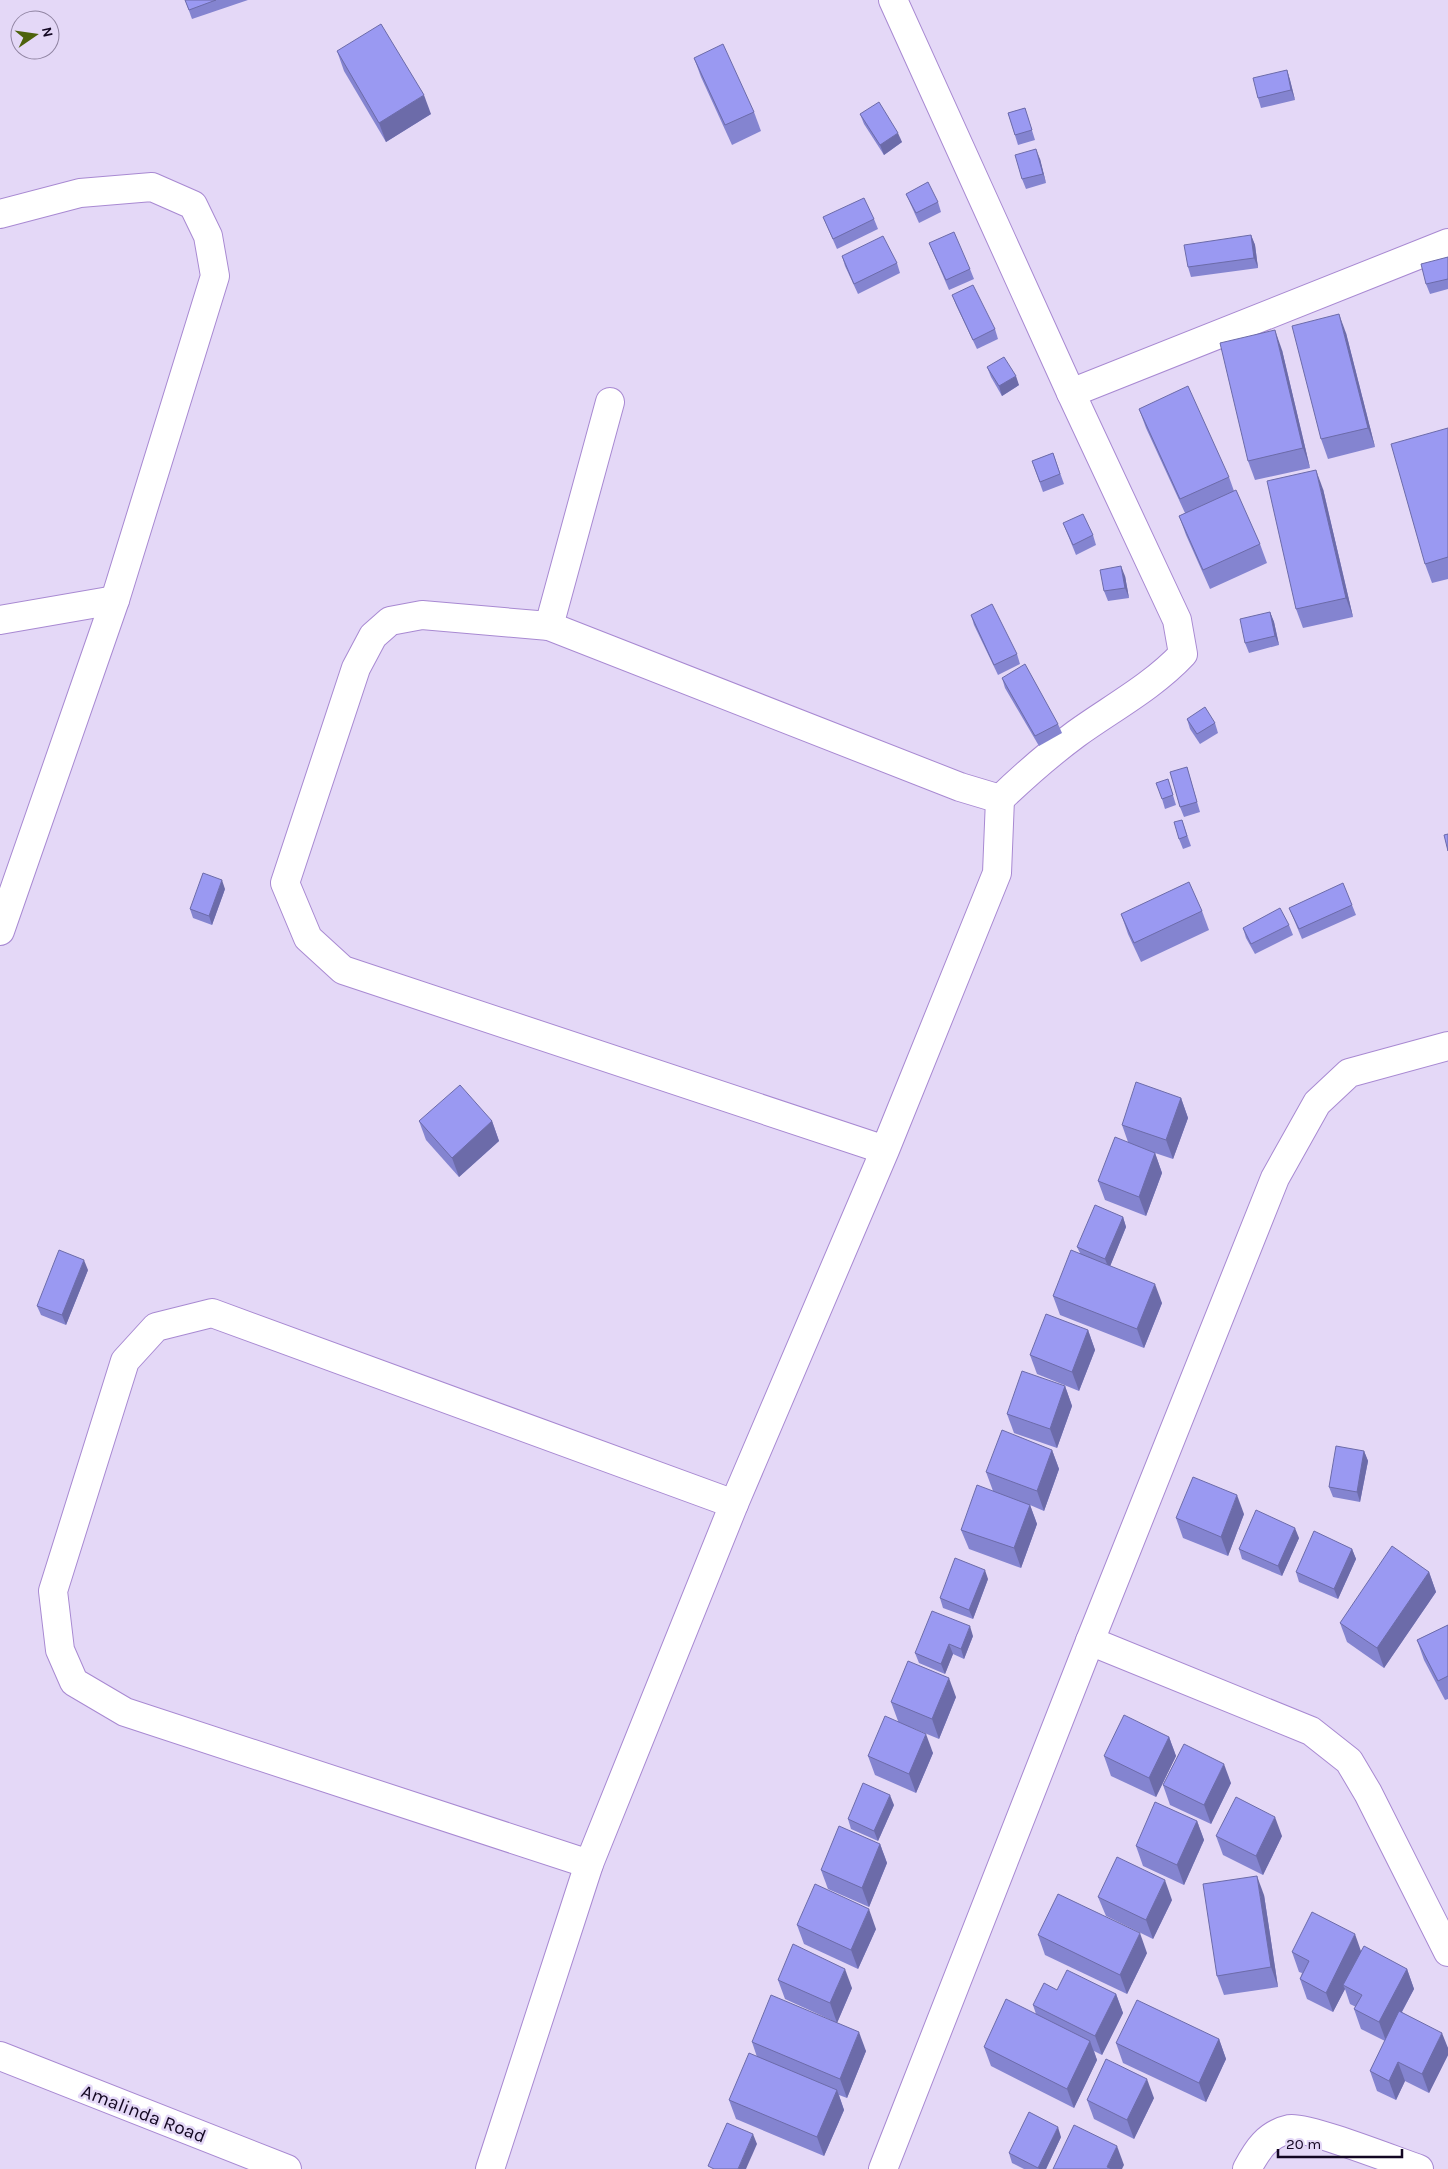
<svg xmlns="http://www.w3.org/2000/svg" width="1448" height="2169" viewBox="0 0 1448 2169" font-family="Karla,sans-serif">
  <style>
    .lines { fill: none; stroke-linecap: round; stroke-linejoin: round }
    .street-casing { stroke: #a889d2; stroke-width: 30 }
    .secondary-casing { stroke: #a889d2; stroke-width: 30 }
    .street { stroke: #fff; stroke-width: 28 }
    .secondary { stroke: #fff; stroke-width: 28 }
    .wall { fill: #8484d0 }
    .shaded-wall { fill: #6c6ba9 }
    .building { fill: #9a99f2; stroke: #6c6ba9 }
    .labels { text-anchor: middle; stroke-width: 5; stroke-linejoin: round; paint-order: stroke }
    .street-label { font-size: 19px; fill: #130722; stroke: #e4d8f7 }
  </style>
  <rect width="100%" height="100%" fill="#e4d8f7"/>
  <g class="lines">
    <g class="street-casing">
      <g id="street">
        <path d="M893,0L1071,393L1177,620L1183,654C1152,687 1112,708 1076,734C1049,754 1024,776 1000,799"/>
        <polyline points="0,214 80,193 152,187 193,205 208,236 215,276 115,600 0,931"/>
        <polyline points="1071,393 1448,243"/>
        <polyline points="0,620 115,600"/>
        <polyline points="549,626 610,402"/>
        <polyline points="1090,1641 1311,1731 1349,1761 1368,1793 1448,1952"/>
        <polyline points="589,1864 125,1712 74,1682 60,1650 53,1591 125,1361 156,1327 212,1313 734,1504"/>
        <polyline points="490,2169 589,1864 734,1504 885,1150 997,873 1000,799 960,787 549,626 422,615 390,621 373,636 356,668 285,883 308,938 343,970 885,1150"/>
        <polyline points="883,2169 1090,1641 1275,1178 1317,1103 1349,1073 1448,1046"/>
        <path d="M1247,2169C1257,2150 1267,2134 1290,2129C1307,2126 1398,2162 1419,2169"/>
      </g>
    </g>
    <g class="secondary-casing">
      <polyline id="secondary" points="0,2056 287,2169"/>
    </g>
    <use href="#street" class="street"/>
    <use href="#secondary" class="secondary"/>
  </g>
  <g class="wall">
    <polygon points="185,0 248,0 192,19"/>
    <polygon points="337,51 431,114 386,142 344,71"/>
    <polygon points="694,58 754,112 761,131 732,145 701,77"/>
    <polygon points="1287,70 1290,80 1295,100 1261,108 1258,98"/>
    <polygon points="1025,108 1035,140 1018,145 1008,113"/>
    <polygon points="860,114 902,142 884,155 864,124"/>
    <polygon points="1040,159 1046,183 1026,189 1022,179"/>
    <polygon points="906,194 938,202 941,212 919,223 910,203"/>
    <polygon points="823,217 874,219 878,229 837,249"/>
    <polygon points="1251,235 1255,245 1258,268 1191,277 1188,267"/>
    <polygon points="929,243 970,269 974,279 949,290"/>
    <polygon points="842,256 897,263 900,273 858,294 845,266"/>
    <polygon points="1448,257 1448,289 1430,294 1426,284"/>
    <polygon points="952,295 995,329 998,339 977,349 956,305"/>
    <polygon points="1346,333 1375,447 1328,459 1321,439"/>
    <polygon points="1282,350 1310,468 1255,480 1248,461"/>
    <polygon points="987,367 1019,385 1002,396 991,377"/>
    <polygon points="1139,409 1229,477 1234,491 1260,544 1267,563 1210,589 1186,535 1179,516 1185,513 1146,428"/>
    <polygon points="1448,429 1448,579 1432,583 1425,564"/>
    <polygon points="1053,453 1064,484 1043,492 1032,461"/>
    <polygon points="1323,489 1353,617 1303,628 1296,609"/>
    <polygon points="1063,523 1093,535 1096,545 1076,555"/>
    <polygon points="1125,576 1129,598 1108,601 1104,591"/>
    <polygon points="1270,612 1274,622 1279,645 1249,653 1245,643"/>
    <polygon points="971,615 1017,654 1020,664 998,675 974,625"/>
    <polygon points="1002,678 1058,724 1062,733 1039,746 1005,688"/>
    <polygon points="1187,719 1215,723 1218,733 1200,744 1190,729"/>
    <polygon points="1187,767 1200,812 1184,817 1180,807"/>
    <polygon points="1168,779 1176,805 1165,809 1162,799"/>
    <polygon points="1182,820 1191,846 1183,849 1179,839"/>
    <polygon points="225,889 212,925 193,918 190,909"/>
    <polygon points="1352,905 1356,915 1302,939 1289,908"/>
    <polygon points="1202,911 1209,930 1141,962 1128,934 1121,914"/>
    <polygon points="1289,925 1293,935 1255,954 1246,938 1243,928"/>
    <polygon points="1181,1098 1188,1118 1173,1159 1155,1153 1162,1173 1146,1216 1105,1200 1098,1181 1128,1142 1122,1125"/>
    <polygon points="419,1121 492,1121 499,1141 459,1177 426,1140"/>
    <polygon points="1123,1217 1126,1227 1110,1266 1162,1303 1144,1348 1060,1315 1053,1296 1080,1253 1077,1247"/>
    <polygon points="88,1270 66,1325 41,1315 37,1306"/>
    <polygon points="1088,1330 1095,1350 1079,1391 1037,1374 1030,1355"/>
    <polygon points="1065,1386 1072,1406 1057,1448 1014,1433 1007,1414"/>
    <polygon points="1052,1450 1059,1469 1044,1511 1030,1505 1037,1524 1021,1568 969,1549 961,1530 993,1491 986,1472"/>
    <polygon points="1364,1451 1368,1461 1360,1502 1333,1497 1329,1487"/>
    <polygon points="1244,1514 1228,1556 1183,1538 1176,1518"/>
    <polygon points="1299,1538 1282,1576 1242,1559 1239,1549"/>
    <polygon points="1352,1549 1356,1559 1338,1599 1299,1582 1296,1572"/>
    <polygon points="1429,1572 1436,1592 1384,1668 1347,1642 1340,1623"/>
    <polygon points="988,1579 973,1619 943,1608 940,1598"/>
    <polygon points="1448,1625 1448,1699 1445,1700 1424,1660 1417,1640"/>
    <polygon points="973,1636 964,1659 953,1654 945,1674 919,1663 915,1653"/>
    <polygon points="956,1697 939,1739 910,1727 933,1753 916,1793 875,1775 868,1756 898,1721 891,1702"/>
    <polygon points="1169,1737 1176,1756 1156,1797 1111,1776 1104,1756"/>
    <polygon points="1231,1783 1211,1824 1170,1805 1163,1785"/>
    <polygon points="894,1805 878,1841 851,1829 848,1819"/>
    <polygon points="1197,1821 1204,1840 1184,1885 1143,1866 1136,1846"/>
    <polygon points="1216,1836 1282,1836 1263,1875 1223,1855"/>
    <polygon points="880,1844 887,1863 869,1907 828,1889 821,1870"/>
    <polygon points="1264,1895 1278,1987 1224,1995 1217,1976"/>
    <polygon points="1098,1897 1172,1900 1153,1939 1106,1916"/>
    <polygon points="797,1925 876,1929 858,1969 804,1944"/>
    <polygon points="1038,1935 1147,1953 1127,1994 1045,1955"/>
    <polygon points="1362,1951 1407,1969 1414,1989 1402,2012 1448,2048 1448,2055 1429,2093 1405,2081 1396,2100 1377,2091 1370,2071 1385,2041 1361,2029 1354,2009 1356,2007 1350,2004 1345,1989 1333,2012 1307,1999 1300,1979 1302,1973 1299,1972 1292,1952"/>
    <polygon points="778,1980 852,1988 837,2023 866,2051 847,2098 839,2095 844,2110 824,2156 736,2119 729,2100 757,2057 752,2042 831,2020 785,1999"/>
    <polygon points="1057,1990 1116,1994 1123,2013 1102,2055 1094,2051 1097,2060 1074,2108 991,2066 984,2047 1036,2014 1033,2005"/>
    <polygon points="1219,2039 1226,2059 1206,2102 1123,2063 1116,2043"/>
    <polygon points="1154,2098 1134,2139 1094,2119 1087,2100"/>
    <polygon points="1061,2137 1046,2169 1024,2169 1012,2163 1009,2153"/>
  </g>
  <g class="shaded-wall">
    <polygon points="1287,70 1290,80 1295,100 1291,90"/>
    <polygon points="424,95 431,114 386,142 379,123"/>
    <polygon points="898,133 902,142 884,155 880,145"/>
    <polygon points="1036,149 1040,159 1046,183 1043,174"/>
    <polygon points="1251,235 1255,245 1258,268 1254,258"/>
    <polygon points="1339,314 1346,333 1375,447 1368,428"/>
    <polygon points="1275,330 1282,350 1310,468 1303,448"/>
    <polygon points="1016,376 1019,385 1002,396 999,386"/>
    <polygon points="1316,470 1323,489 1353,617 1346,598"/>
    <polygon points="1121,566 1125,576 1129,598 1125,588"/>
    <polygon points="1270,612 1274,622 1279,645 1275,636"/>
    <polygon points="222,880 225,889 212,925 209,916"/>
    <polygon points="1181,1098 1188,1118 1173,1159 1166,1140"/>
    <polygon points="492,1121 499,1141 459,1177 452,1158"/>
    <polygon points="1155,1153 1162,1173 1146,1216 1139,1197"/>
    <polygon points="1123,1217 1126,1227 1109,1269 1105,1259"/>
    <polygon points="84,1260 88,1270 66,1325 62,1315"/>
    <polygon points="1155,1284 1162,1303 1144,1348 1137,1329"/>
    <polygon points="1088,1330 1095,1350 1079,1391 1072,1372"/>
    <polygon points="1065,1386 1072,1406 1057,1448 1050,1429"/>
    <polygon points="1052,1450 1059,1469 1044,1511 1037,1491"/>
    <polygon points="1364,1451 1368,1461 1360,1502 1357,1492"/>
    <polygon points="1237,1495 1244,1514 1228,1556 1221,1537"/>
    <polygon points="1030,1505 1037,1524 1021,1568 1014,1548"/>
    <polygon points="1295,1528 1299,1538 1282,1576 1278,1566"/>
    <polygon points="1352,1549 1356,1559 1338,1599 1334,1589"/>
    <polygon points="985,1570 988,1579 973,1619 969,1610"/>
    <polygon points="1429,1572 1436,1592 1384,1668 1377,1648"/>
    <polygon points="970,1626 973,1636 964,1659 961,1649"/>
    <polygon points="949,1644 953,1654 945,1674 941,1664"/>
    <polygon points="949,1678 956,1697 939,1739 932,1719"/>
    <polygon points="926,1734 933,1753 916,1793 909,1774"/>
    <polygon points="1169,1737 1176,1756 1156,1797 1149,1778"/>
    <polygon points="1224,1764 1231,1783 1211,1824 1204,1805"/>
    <polygon points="890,1795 894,1805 878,1841 874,1831"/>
    <polygon points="1275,1817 1282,1836 1263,1875 1256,1856"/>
    <polygon points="1197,1821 1204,1840 1184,1885 1177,1865"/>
    <polygon points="880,1844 887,1863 869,1907 862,1888"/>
    <polygon points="1257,1876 1264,1895 1278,1987 1271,1967"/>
    <polygon points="1165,1880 1172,1900 1153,1939 1146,1920"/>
    <polygon points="869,1909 876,1929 858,1969 851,1950"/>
    <polygon points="1140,1933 1147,1953 1127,1994 1120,1975"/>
    <polygon points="1355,1934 1362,1954 1343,1985 1345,1989 1333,2012 1326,1993"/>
    <polygon points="845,1969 852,1988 837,2023 830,2003"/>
    <polygon points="1407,1969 1414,1989 1386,2041 1379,2022"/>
    <polygon points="1116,1994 1123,2013 1102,2055 1095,2036"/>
    <polygon points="859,2032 866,2051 847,2098 840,2079"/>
    <polygon points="1442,2033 1448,2048 1448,2055 1429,2093 1422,2074"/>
    <polygon points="1219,2039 1226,2059 1206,2102 1199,2083"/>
    <polygon points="1090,2041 1097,2060 1074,2108 1067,2089"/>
    <polygon points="1398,2062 1405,2081 1396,2100 1389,2081"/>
    <polygon points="1147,2079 1154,2098 1134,2139 1127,2120"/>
    <polygon points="837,2090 844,2110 824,2156 817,2137"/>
    <polygon points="1058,2127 1061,2137 1046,2169 1039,2169 1038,2168"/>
    <polygon points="753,2134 757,2144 746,2169 738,2169"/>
    <polygon points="1117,2146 1124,2165 1122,2169 1108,2169 1107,2167"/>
  </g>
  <g class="building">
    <polygon points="185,0 216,0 189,10"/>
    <polygon points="381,24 424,95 379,123 337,51"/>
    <polygon points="723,44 754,112 725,125 694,58"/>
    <polygon points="1287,70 1291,90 1258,98 1253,78"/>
    <polygon points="879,102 898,133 880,145 860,114"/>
    <polygon points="1025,108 1032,130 1015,135 1008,113"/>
    <polygon points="1036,149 1043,174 1022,179 1015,155"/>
    <polygon points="928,182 938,202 916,213 906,194"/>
    <polygon points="864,198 874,219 833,239 823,217"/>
    <polygon points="954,232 970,269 946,280 929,243"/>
    <polygon points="1251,235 1254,258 1188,267 1184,245"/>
    <polygon points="883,236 897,263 854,284 842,256"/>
    <polygon points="1448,257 1448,279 1426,284 1421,264"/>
    <polygon points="973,285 995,329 973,340 952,295"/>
    <polygon points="1339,314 1368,428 1321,439 1292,326"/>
    <polygon points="1275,330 1303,448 1248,461 1220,343"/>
    <polygon points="1004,357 1016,376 999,386 987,367"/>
    <polygon points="1188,386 1229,477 1180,499 1139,409"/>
    <polygon points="1448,428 1448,557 1425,564 1391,444"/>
    <polygon points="1053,453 1060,474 1040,482 1032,461"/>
    <polygon points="1316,470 1346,598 1296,609 1267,481"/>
    <polygon points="1236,490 1260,544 1203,570 1179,516"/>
    <polygon points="1083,514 1093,535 1073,545 1063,523"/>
    <polygon points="1121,566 1125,588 1104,591 1100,570"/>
    <polygon points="992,604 1017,654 994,665 971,615"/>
    <polygon points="1270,612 1275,636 1245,643 1240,619"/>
    <polygon points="1025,664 1058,724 1035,736 1002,678"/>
    <polygon points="1205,707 1215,723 1197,734 1187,719"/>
    <polygon points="1187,767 1197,802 1180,807 1170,772"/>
    <polygon points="1168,779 1173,795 1162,799 1156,783"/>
    <polygon points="1182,820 1187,836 1179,839 1174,822"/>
    <polygon points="1448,834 1448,851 1444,835"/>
    <polygon points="203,873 222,880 209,916 190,909"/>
    <polygon points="1189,882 1202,911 1134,943 1121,914"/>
    <polygon points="1343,883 1352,905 1299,929 1289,908"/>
    <polygon points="1280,908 1289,925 1251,944 1243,928"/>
    <polygon points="1136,1082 1181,1098 1166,1140 1122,1125"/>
    <polygon points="460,1085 492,1121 452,1158 419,1121"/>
    <polygon points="1115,1137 1155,1153 1139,1197 1098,1181"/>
    <polygon points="1095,1205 1123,1217 1105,1259 1077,1247"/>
    <polygon points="59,1250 84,1260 62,1315 37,1306"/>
    <polygon points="1071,1250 1155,1284 1137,1329 1053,1296"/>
    <polygon points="1046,1314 1088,1330 1072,1372 1030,1355"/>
    <polygon points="1022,1371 1065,1386 1050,1429 1007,1414"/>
    <polygon points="1002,1430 1052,1450 1037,1491 986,1472"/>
    <polygon points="1336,1446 1364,1451 1357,1492 1329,1487"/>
    <polygon points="1193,1477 1237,1495 1221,1537 1176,1518"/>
    <polygon points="977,1485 1030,1505 1014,1548 961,1530"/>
    <polygon points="1256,1510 1295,1528 1278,1566 1239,1549"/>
    <polygon points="1314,1531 1352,1549 1334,1589 1296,1572"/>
    <polygon points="1392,1546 1429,1572 1377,1648 1340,1623"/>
    <polygon points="955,1558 985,1570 969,1610 940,1598"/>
    <polygon points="932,1611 970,1626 961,1649 949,1644 941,1664 915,1653"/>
    <polygon points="1448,1625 1448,1676 1438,1681 1417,1640"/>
    <polygon points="908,1661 949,1678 932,1719 891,1702"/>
    <polygon points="1124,1715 1169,1737 1149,1778 1104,1756"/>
    <polygon points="885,1716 926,1734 909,1774 868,1756"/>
    <polygon points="1184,1744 1224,1764 1204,1805 1163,1785"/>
    <polygon points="863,1783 890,1795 874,1831 848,1819"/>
    <polygon points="1236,1797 1275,1817 1256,1856 1216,1836"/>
    <polygon points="1155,1802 1197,1821 1177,1865 1136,1846"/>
    <polygon points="839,1826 880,1844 862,1888 821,1870"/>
    <polygon points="1117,1857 1165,1880 1146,1920 1098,1897"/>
    <polygon points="1257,1876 1271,1967 1217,1976 1203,1884"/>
    <polygon points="815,1884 869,1909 851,1950 797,1925"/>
    <polygon points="1058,1894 1140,1933 1120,1975 1038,1935"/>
    <polygon points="1312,1912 1355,1934 1326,1993 1300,1979 1309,1961 1292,1952"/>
    <polygon points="793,1944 845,1969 830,2003 778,1980"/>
    <polygon points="1364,1946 1407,1969 1379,2022 1354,2009 1362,1995 1343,1985"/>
    <polygon points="1067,1970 1116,1994 1095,2036 1033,2005 1044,1983 1057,1990"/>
    <polygon points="771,1995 859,2032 840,2079 752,2042"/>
    <polygon points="1006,1999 1090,2041 1067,2089 984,2047"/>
    <polygon points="1137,2000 1219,2039 1199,2083 1116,2043"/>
    <polygon points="1399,2011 1442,2033 1422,2074 1398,2062 1389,2081 1370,2071"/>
    <polygon points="749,2053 837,2090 817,2137 729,2100"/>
    <polygon points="1106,2059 1147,2079 1127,2120 1087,2100"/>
    <polygon points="1029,2112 1058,2127 1038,2168 1009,2153"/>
    <polygon points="727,2123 753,2134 738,2169 714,2169 708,2166"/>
    <polygon points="1074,2125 1117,2146 1107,2167 1112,2169 1053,2169"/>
  </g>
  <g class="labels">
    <g class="street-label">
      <text transform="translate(144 2113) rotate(21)" y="7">Amalinda Road</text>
    </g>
  </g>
  <g transform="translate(35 35) rotate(77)"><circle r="24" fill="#e4d8f7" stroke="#9084a2"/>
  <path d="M0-4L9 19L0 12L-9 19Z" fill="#4d620b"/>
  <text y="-8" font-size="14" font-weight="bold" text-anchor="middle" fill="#130722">N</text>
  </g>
  <path d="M1278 2149v8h124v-8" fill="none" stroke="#130722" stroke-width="2.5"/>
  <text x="1286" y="2149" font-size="15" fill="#130722" stroke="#e4d8f7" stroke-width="4" paint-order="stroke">20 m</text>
</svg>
